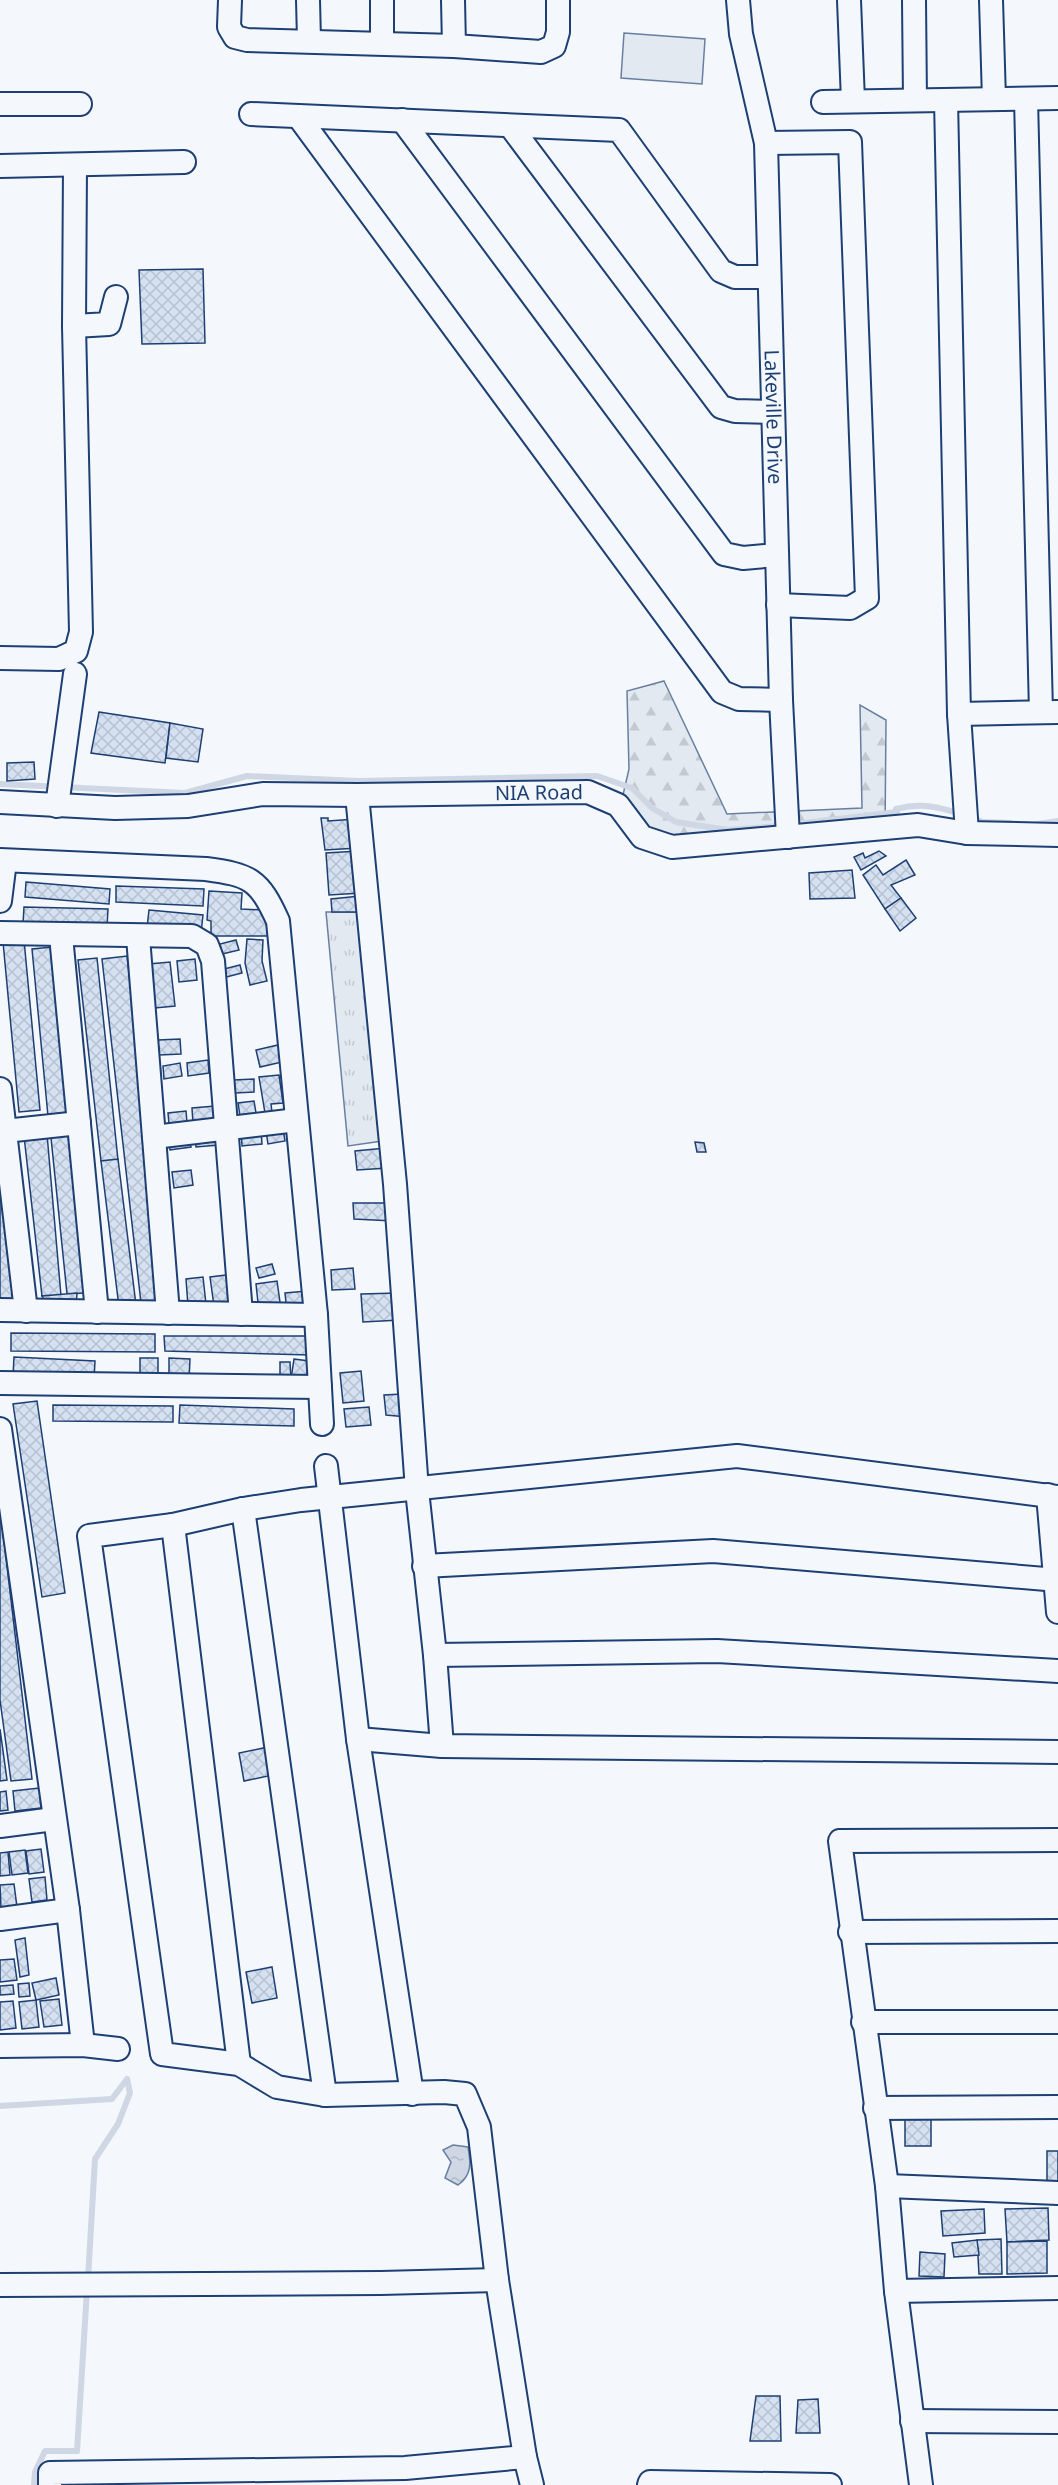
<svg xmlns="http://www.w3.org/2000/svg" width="1058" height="2485" viewBox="0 0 1058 2485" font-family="'Noto Sans',sans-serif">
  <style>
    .grass { fill: url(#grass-tufts); stroke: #687fa3; stroke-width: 1.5 }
    .forest { fill: url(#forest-firs); stroke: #687fa3; stroke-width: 1.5 }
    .green { fill: #e3e9f0; stroke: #687fa3; stroke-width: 1.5 }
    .water { fill: url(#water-ripples); stroke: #687fa3; stroke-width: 1.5 }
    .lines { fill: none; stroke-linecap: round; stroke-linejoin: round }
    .stream { stroke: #cfd7e4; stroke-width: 6 }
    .building { fill: url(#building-cross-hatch); stroke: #1d3f73; stroke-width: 1.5 }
    .minor-casing { stroke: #1d3f73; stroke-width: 26 }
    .minor { stroke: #f4f7fb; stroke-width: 22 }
    .labels { text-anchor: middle; stroke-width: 4.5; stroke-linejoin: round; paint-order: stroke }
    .street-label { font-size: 20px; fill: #1d3f73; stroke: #f4f7fb }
  </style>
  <defs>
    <pattern id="grass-tufts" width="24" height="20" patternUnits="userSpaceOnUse" patternTransform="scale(1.5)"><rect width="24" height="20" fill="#e3e9f0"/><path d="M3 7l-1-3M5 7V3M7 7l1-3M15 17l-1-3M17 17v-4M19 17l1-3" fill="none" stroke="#c2c9d1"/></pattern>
    <pattern id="forest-firs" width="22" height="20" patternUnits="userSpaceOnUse" patternTransform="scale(1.5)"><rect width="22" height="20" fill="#e3e9f0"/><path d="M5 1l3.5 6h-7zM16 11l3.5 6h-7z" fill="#c2c9d1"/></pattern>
    <pattern id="water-ripples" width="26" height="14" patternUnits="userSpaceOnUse" patternTransform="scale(1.5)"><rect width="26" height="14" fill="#cfd7e4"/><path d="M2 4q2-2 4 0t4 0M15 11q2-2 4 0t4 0" fill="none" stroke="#b1bac7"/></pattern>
    <pattern id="building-cross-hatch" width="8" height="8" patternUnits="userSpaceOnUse" patternTransform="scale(1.5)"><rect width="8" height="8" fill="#d5e0f0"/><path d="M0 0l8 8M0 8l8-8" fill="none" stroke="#b6c1d1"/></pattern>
  </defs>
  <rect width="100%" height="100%" fill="#f4f7fb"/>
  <polygon class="grass" points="326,912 363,912 389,1140 348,1146"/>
  <polygon class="forest" points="664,681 727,814 862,808 860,705 886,720 885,833 664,842 620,808 629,769 627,691"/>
  <polygon class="green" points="624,33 705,39 702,84 621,78"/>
  <path class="water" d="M453,2145L468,2147C471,2163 472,2175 458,2185L445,2178L451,2162L443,2150Z"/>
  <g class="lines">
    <g class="stream">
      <polyline points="0,784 185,793 247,776 359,781 597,776 632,788 652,808 676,822 728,830 779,826"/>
      <polyline points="970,817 983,822 1010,823"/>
      <path d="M795,824L897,812L896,809C920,803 937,806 960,814"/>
      <polyline points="1038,824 1058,821"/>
      <polyline points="0,2106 112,2099 127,2079 130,2093 118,2124 95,2159 88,2279"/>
      <polyline points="34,2485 35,2472 45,2451 77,2451 87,2290"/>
    </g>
  </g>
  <g class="building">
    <polygon points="203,269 205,343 142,344 139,270"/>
    <polygon points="99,712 170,723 165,763 91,753"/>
    <polygon points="170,723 203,729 198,762 166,758"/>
    <polygon points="34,762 35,779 7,781 7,763"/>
    <polygon points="321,818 328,818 328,821 356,819 358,848 325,850"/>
    <polygon points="358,851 361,893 329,895 326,853"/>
    <polygon points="879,851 886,856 861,870 854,857 863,853 865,858"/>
    <polygon points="906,860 915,875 891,885 901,898 885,909 863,875 876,865 883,875"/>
    <polygon points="852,870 855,898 810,899 809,873"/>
    <polygon points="26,882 110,889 109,904 25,897"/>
    <polygon points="116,886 204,889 203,906 116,902"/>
    <polygon points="209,891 242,893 241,909 263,910 271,936 211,936 211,921 207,920"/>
    <polygon points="360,896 363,912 332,912 331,899"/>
    <polygon points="901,898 916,918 900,931 885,909"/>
    <polygon points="24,907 108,909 107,927 23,924"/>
    <polygon points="149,910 203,915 201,933 147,928"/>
    <polygon points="247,939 263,940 262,961 267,981 250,985 245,963"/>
    <polygon points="24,940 40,1110 19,1112 3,942"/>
    <polygon points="236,940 239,950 222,954 220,944"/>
    <polygon points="52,947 67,1114 48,1116 32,949"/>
    <polygon points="127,956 165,1300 141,1303 102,959"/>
    <polygon points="97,958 118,1160 101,1161 78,960"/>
    <polygon points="195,959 197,980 179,982 177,961"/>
    <polygon points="170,962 175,1006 155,1008 149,964"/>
    <polygon points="240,965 242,973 226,977 224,969"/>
    <polygon points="180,1039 181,1054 159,1055 158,1040"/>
    <polygon points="278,1045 282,1062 260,1067 256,1050"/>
    <polygon points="208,1060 209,1073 188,1076 187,1063"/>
    <polygon points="180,1063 182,1076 164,1079 163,1066"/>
    <polygon points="279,1075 283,1103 271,1104 272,1112 265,1113 259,1077"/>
    <polygon points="254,1079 254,1092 235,1093 234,1080"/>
    <polygon points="254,1101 257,1119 241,1122 238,1103"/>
    <polygon points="215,1106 217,1121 193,1124 192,1108"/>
    <polygon points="186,1111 187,1123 169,1124 168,1113"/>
    <polygon points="67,1126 85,1293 67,1294 50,1128"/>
    <polygon points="283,1128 285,1141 268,1144 266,1131"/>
    <polygon points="261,1129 262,1144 242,1146 241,1131"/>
    <polygon points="218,1132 219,1145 196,1147 195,1135"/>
    <polygon points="47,1134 61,1296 42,1296 24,1136"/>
    <polygon points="189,1135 191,1147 170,1150 168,1139"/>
    <polygon points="0,1142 18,1304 0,1306"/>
    <polygon points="695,1142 704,1143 706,1152 697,1152"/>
    <polygon points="386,1148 388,1168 357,1170 355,1151"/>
    <polygon points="118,1159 136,1305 119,1307 101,1161"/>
    <polygon points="191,1170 193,1185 174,1188 172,1172"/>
    <polygon points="353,1203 391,1203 393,1221 354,1219"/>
    <polygon points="272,1264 275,1274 259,1278 256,1268"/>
    <polygon points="353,1268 355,1289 332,1290 331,1270"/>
    <polygon points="234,1274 238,1303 214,1306 210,1277"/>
    <polygon points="203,1277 206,1304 188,1306 186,1279"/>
    <polygon points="277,1281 281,1309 259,1312 256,1284"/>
    <polygon points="307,1291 309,1310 287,1312 285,1293"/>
    <polygon points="77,1293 76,1306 49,1309 42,1296"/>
    <polygon points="398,1293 400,1320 363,1322 361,1294"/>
    <polygon points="11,1333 155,1334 155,1352 11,1351"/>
    <polygon points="164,1336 309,1336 310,1355 165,1351"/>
    <polygon points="14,1357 95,1361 94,1380 13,1376"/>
    <polygon points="140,1358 158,1358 158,1376 140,1377"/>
    <polygon points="169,1358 190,1359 189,1379 169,1378"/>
    <polygon points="294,1359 309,1361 306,1381 291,1379"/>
    <polygon points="280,1362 290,1362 291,1379 280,1380"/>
    <polygon points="361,1371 364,1401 343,1403 340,1373"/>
    <polygon points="403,1394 407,1417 386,1415 384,1395"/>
    <polygon points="37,1401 65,1593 42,1597 13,1404"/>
    <polygon points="53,1405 173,1406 173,1422 53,1421"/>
    <polygon points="180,1405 294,1409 294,1426 179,1423"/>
    <polygon points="369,1407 371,1425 346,1427 344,1409"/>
    <polygon points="0,1506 32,1779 11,1781 0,1700"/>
    <polygon points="0,1729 7,1780 0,1781"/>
    <polygon points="268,1747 273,1775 244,1781 239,1753"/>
    <polygon points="39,1788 41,1808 15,1811 13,1791"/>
    <polygon points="6,1791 8,1810 0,1811 0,1792"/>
    <polygon points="41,1849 44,1872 29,1874 26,1851"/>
    <polygon points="25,1850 28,1873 12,1875 9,1852"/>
    <polygon points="8,1852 10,1875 0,1876 0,1853"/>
    <polygon points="45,1877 47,1900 32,1902 29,1879"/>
    <polygon points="14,1884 17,1907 1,1908 0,1885"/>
    <polygon points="25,1938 29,1975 20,1977 15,1940"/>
    <polygon points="14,1959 17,1980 0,1982 0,1960"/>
    <polygon points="272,1967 277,1998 252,2003 246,1972"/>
    <polygon points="56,1978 59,1995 36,2000 32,1983"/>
    <polygon points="29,1983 30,1996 19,1997 18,1984"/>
    <polygon points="13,1985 14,1994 0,1995 0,1986"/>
    <polygon points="59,1999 62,2025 44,2027 40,2001"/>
    <polygon points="36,2000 39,2027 22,2029 19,2002"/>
    <polygon points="13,2001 16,2028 0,2030 0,2002"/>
    <polygon points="905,2118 931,2119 931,2146 905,2146"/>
    <rect x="1047" y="2151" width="11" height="32"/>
    <polygon points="1048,2208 1049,2240 1007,2242 1005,2209"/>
    <polygon points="984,2209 985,2233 943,2236 941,2211"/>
    <polygon points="1001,2239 1002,2274 979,2274 977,2240"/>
    <polygon points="977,2240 979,2255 954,2257 952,2243"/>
    <polygon points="1047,2241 1047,2273 1007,2274 1007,2242"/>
    <polygon points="920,2252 945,2254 944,2277 919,2276"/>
    <polygon points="756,2396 780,2396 781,2441 750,2441"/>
    <polygon points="818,2399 820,2433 796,2433 798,2400"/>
  </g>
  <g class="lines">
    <g class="minor-casing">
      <g id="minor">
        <polyline points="230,0 229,27 235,37 247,40 454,46 541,52 554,46 558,32 558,0"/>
        <polyline points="308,0 309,40"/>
        <polyline points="382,0 382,43"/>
        <polyline points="453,0 454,46"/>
        <path id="s1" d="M738,0L741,34L766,143L781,700L788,837"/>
        <polyline points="849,0 853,101"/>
        <polyline points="914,0 915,100"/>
        <polyline points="991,0 994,99"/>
        <polyline points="1026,99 1041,712"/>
        <polyline points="946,100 959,714 967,833"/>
        <polyline points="823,102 1058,98"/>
        <polyline points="0,104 80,104"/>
        <polyline points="251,114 619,130 721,271 735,277 769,277"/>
        <polyline points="298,116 722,692 739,699 781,700"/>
        <polyline points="402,120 724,554 743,558 777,555"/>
        <polyline points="511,127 721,407 735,411 773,412"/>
        <polyline points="766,143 850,142 867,598 850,608 778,605"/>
        <polyline points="0,166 184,162"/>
        <polyline points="74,326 109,324 116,297"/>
        <polyline points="0,658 59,659 76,651 81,632 74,326 75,166"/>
        <polyline points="959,714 1058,712"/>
        <polyline points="357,795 395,1184 417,1490 435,1655 442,1746"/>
        <path id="s2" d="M0,802L115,808L188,806L263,794L357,795L588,792L618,805L642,837L672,847L918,825L967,833L1058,835"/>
        <polyline points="57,806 75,674"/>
        <path d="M0,860L206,869C250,875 259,879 278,921L316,1315L322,1424"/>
        <polyline points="0,901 5,861"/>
        <polyline points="0,933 192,936 207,945 213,961 241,1314"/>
        <polyline points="61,936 97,1312"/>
        <polyline points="138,937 168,1313"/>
        <polyline points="0,1089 26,1311"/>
        <polyline points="5,1131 79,1123"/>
        <polyline points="154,1137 297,1120"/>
        <polyline points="0,1310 316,1315"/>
        <polyline points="0,1383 320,1387"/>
        <polyline points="0,1429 68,1910 83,2045"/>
        <polyline points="326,1466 358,1739 412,2094"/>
        <polyline points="1048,1495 1058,1612"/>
        <polyline points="243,1509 325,2095"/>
        <polyline points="173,1525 239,2064"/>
        <polyline points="424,1566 713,1551 1058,1580"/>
        <polyline points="435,1655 717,1651 1058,1671"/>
        <polyline points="358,1739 442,1746 1058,1752"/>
        <polyline points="0,1826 54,1819"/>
        <polyline points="0,1919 68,1910"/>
        <polyline points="850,1932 1058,1931"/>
        <polyline points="863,2022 1058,2022"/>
        <polyline points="0,2046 83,2045 118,2049"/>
        <polyline points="875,2108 1058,2107"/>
        <polyline points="887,2186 1058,2193"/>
        <polyline points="0,2285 381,2283 497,2280"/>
        <polyline points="896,2291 1058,2288"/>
        <polyline points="912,2421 1058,2422"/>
        <polyline points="50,2485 50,2473 405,2468 525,2457"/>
        <polyline points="532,2485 525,2457 497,2280 479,2127 465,2094 444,2092 325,2095 277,2087 239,2064 162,2054 89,1536 173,1525 243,1509 301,1500 737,1456 1058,1497"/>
        <polyline points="649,2485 650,2482 830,2485"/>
        <polyline points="921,2485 896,2291 887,2186 840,1841 1058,1840"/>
      </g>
    </g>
    <use href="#minor" class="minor"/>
  </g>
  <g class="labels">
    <g class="street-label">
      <text dy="7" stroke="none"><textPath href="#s1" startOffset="420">Lakeville Drive</textPath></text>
      <text dy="7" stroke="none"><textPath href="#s2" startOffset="540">NIA Road</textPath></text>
    </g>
  </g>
</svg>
